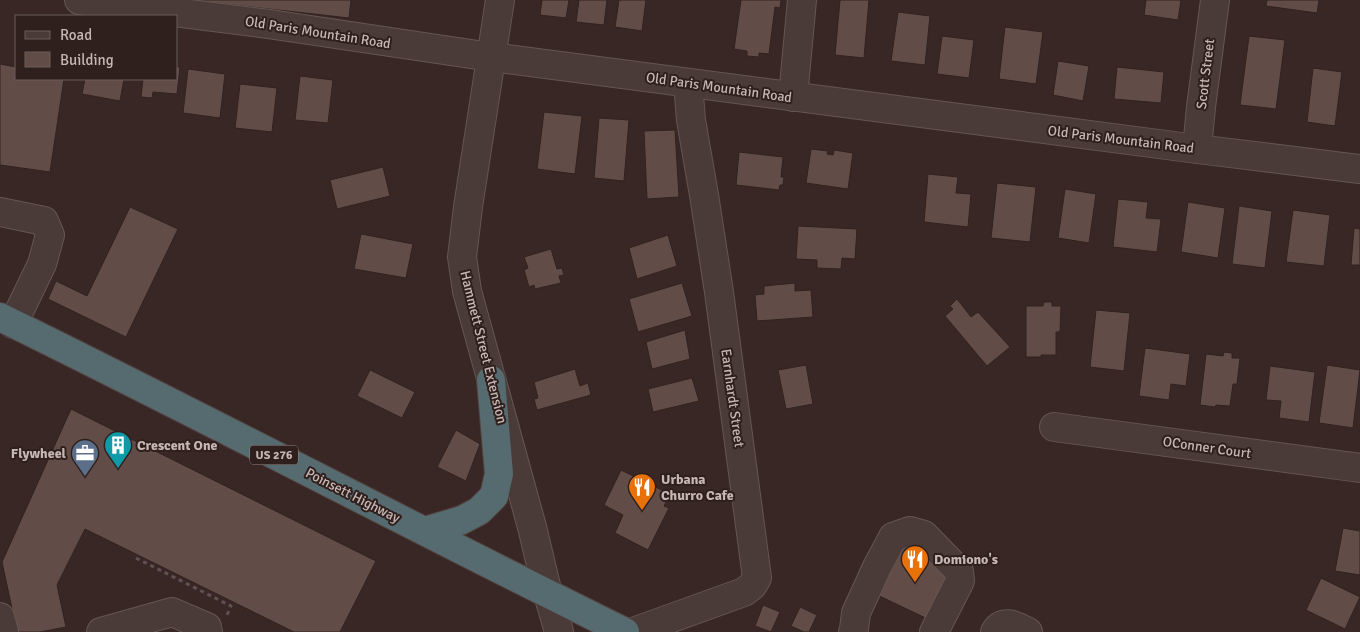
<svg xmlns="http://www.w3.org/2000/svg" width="1360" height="632" viewBox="0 0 1360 632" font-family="Signika,sans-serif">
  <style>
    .building { fill: #614c48; stroke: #31221f }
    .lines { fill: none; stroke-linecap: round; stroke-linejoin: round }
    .minor-casing { stroke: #655653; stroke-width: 30 }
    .highway-casing { stroke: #524340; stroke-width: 30 }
    .path { stroke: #635055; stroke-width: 3; stroke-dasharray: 4 4; stroke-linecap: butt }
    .minor { stroke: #4a3b38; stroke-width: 28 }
    .highway { stroke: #566b6f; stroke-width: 28 }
    .labels { text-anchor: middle; stroke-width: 4; stroke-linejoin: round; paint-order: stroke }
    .shield { fill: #2f201d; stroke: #998a87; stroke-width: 1 }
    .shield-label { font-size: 12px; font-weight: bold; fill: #c6b7b4 }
    .street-label { font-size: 14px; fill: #c6b7b4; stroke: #2f201d }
    .poi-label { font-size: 14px; font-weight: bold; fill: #c6b7b4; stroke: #2f201d; text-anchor: start }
  </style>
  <rect width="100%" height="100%" fill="#392725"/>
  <g class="building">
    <polygon points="189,0 351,0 349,18"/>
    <polygon points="542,0 569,0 566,18 540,15"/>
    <polygon points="579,0 607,0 604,25 576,22"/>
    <polygon points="619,0 646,0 642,31 615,27"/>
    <polygon points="741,0 781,0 780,8 775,7 769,54 759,53 759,57 747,56 747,51 734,49"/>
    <polygon points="840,0 869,0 864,58 835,55"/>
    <polygon points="1146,0 1181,0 1178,20 1144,15"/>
    <polygon points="1267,0 1319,0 1317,13 1266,6"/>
    <polygon points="898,12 930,16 925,65 891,61"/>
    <polygon points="1005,27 1043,32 1036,84 999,79"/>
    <polygon points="942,36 974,40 969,78 937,74"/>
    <polygon points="1249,36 1285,40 1276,109 1240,105"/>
    <polygon points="1058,61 1089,66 1083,101 1053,95"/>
    <polygon points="0,64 16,67 16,79 64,79 50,172 0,165"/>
    <polygon points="176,67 180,67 177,94 153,92 152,98 141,97 143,79 176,79"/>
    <polygon points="1117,67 1164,72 1161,103 1114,99"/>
    <polygon points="1313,68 1342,72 1335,126 1307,122"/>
    <polygon points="188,69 225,74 220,118 183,113"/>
    <polygon points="300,76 333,80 328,123 295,120"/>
    <polygon points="85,79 124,79 120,101 82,94"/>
    <polygon points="240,84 277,88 272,132 235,128"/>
    <polygon points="544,112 582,116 575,174 537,169"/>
    <polygon points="599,118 629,120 624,181 594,178"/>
    <polygon points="675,130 679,197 647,199 644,131"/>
    <polygon points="811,149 828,151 827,154 833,155 834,150 853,153 848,189 806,183"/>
    <polygon points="739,152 783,157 781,177 784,177 783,185 780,185 779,190 736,185"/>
    <polygon points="383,167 390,196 337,209 330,180"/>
    <polygon points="928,174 958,177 956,193 971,194 968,227 924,222"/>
    <polygon points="997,183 1036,187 1030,242 991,238"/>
    <polygon points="1065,189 1096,194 1089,243 1058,238"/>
    <polygon points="1118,199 1148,202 1146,218 1161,219 1157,252 1113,247"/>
    <polygon points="1188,202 1225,208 1218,258 1181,252"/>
    <polygon points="1239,206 1272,211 1265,268 1232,264"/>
    <polygon points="130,207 178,229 126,337 48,299 56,281 87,296"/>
    <polygon points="1293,210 1330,215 1324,266 1286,262"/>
    <polygon points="798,226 857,229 855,259 842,258 841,269 817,268 817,260 796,259"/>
    <polygon points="1354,228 1360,229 1360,265 1351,265"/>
    <polygon points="361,234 413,244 406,278 354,269"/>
    <polygon points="668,235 677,266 637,279 629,248"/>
    <polygon points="551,249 557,269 562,268 564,275 559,276 561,283 535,289 534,285 529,287 524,270 528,268 524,257"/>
    <polygon points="682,283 692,316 638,332 629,299"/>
    <polygon points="795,283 795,291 811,290 813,317 757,321 755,295 764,294 764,286"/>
    <polygon points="957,299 971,317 978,312 1010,347 987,366 945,316 953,309 950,306"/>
    <polygon points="1044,302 1052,302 1052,306 1061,306 1060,332 1056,332 1056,355 1041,355 1041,357 1026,357 1026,306 1043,306"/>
    <polygon points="1096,310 1130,313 1124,371 1090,367"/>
    <polygon points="685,330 690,359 652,369 646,342"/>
    <polygon points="1145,348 1190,354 1186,386 1171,384 1169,400 1139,396"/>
    <polygon points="1224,352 1232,353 1232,358 1240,358 1237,384 1233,384 1230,406 1216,405 1215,407 1200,405 1206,354 1223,356"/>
    <polygon points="806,365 813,404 786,409 778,370"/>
    <polygon points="1327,365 1360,370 1353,428 1319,423"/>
    <polygon points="1270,366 1315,372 1309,422 1279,418 1281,401 1266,400"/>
    <polygon points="575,369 580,386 588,383 591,395 537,410 534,399 538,398 534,382"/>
    <polygon points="370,370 415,392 402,418 357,396"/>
    <polygon points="692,378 699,401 653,412 648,389"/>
    <polygon points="71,409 376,561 340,632 294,632 85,529 57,585 66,627 40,632 17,632 2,562"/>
    <polygon points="456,430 480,444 466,481 437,467"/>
    <polygon points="621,470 670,494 664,506 669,508 648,550 615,533 623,515 604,505"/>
    <polygon points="1343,528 1360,531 1360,575 1335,571"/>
    <polygon points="896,545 956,574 934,622 873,593"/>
    <polygon points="1321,578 1360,597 1345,629 1306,610"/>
    <polygon points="763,605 780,612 771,632 755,626"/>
    <polygon points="800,607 817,615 809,632 804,632 791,626"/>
  </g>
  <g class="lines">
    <g class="minor-casing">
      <g id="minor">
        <polyline points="79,0 269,24 491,57 1197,149 1360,169"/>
        <polyline points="500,0 468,207 462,257 467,291 532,527 548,594 559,632"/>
        <polyline points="793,97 802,0"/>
        <polyline points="1197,149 1201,107 1215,0"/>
        <polyline points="0,212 44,221 50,235 42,264 13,324"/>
        <polyline points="1054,427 1360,468"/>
        <polyline points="0,617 4,632"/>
        <polyline points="101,632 172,612 207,627 208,632"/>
        <polyline points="633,632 744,592 752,586 757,578 719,292 704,195 691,120 688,83"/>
        <polyline points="853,632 854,629 856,613 877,567 893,537 910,531 924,535 959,571 960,581 934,632"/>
        <path d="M995,632C1003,618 1017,626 1028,632"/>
      </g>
    </g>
    <g class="highway-casing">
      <g id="highway">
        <path d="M0,317C210,420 416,529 625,632"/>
        <polyline points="425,531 462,520 479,511 494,496 499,474 491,380"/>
      </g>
    </g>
    <polyline class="path" points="136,558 231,606 227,615"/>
    <use href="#minor" class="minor"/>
    <use href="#highway" class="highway"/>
  </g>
  <defs>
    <g id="building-pin" transform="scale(1.4375)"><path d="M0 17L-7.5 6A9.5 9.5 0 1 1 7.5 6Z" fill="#0f9aa8" stroke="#2f201d"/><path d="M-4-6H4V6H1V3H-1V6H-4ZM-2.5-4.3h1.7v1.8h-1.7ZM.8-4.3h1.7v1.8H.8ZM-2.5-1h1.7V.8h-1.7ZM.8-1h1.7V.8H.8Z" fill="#fff"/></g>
    <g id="office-pin" transform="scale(1.4375)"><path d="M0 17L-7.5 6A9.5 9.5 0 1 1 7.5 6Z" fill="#5c6f8a" stroke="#2f201d"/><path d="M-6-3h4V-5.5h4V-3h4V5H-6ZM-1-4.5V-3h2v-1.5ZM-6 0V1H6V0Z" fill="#fff"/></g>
    <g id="restaurant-pin" transform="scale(1.4375)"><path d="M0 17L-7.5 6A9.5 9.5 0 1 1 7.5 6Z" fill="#e8710a" stroke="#2f201d"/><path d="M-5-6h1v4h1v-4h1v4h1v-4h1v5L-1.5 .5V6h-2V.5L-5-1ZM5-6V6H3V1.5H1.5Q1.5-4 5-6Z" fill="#fff"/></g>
  </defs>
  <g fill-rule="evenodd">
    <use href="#building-pin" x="118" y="445"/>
    <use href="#office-pin" x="85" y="453"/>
    <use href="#restaurant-pin" x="642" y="487"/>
    <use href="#restaurant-pin" x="915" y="559"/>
  </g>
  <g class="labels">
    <rect class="shield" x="250" y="445.5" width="48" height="19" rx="4"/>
    <g class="shield-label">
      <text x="274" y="459">US 276</text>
    </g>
    <g class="street-label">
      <text transform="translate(318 32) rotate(9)" y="5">Old Paris Mountain Road</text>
      <text transform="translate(1205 74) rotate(-83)" y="5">Scott Street</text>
      <text transform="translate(719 87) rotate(8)" y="5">Old Paris Mountain Road</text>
      <text transform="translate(1121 139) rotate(7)" y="5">Old Paris Mountain Road</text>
      <text transform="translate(484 347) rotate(76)" y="5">Hammett Street Extension</text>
      <text transform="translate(733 398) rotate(82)" y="5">Earnhardt Street</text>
      <text transform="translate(1207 447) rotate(8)" y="5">OConner Court</text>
      <text transform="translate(353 495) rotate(27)" y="5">Poinsett Highway</text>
    </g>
    <g class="poi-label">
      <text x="137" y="450">Crescent One</text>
      <text x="66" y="458" text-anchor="end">Flywheel</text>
      <text x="661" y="484">Urbana<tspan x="661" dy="16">Churro Cafe</tspan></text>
      <text x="934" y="564">Domiono's</text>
    </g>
  </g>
  <rect x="15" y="15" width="162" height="65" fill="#2f201d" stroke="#6b5c59"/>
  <rect x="25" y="31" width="25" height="8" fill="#4a3b38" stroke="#6b5c59"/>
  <text x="60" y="40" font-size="15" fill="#c6b7b4">Road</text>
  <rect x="25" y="52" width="25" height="15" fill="#614c48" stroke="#6b5c59"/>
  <text x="60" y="65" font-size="15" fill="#c6b7b4">Building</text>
</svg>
